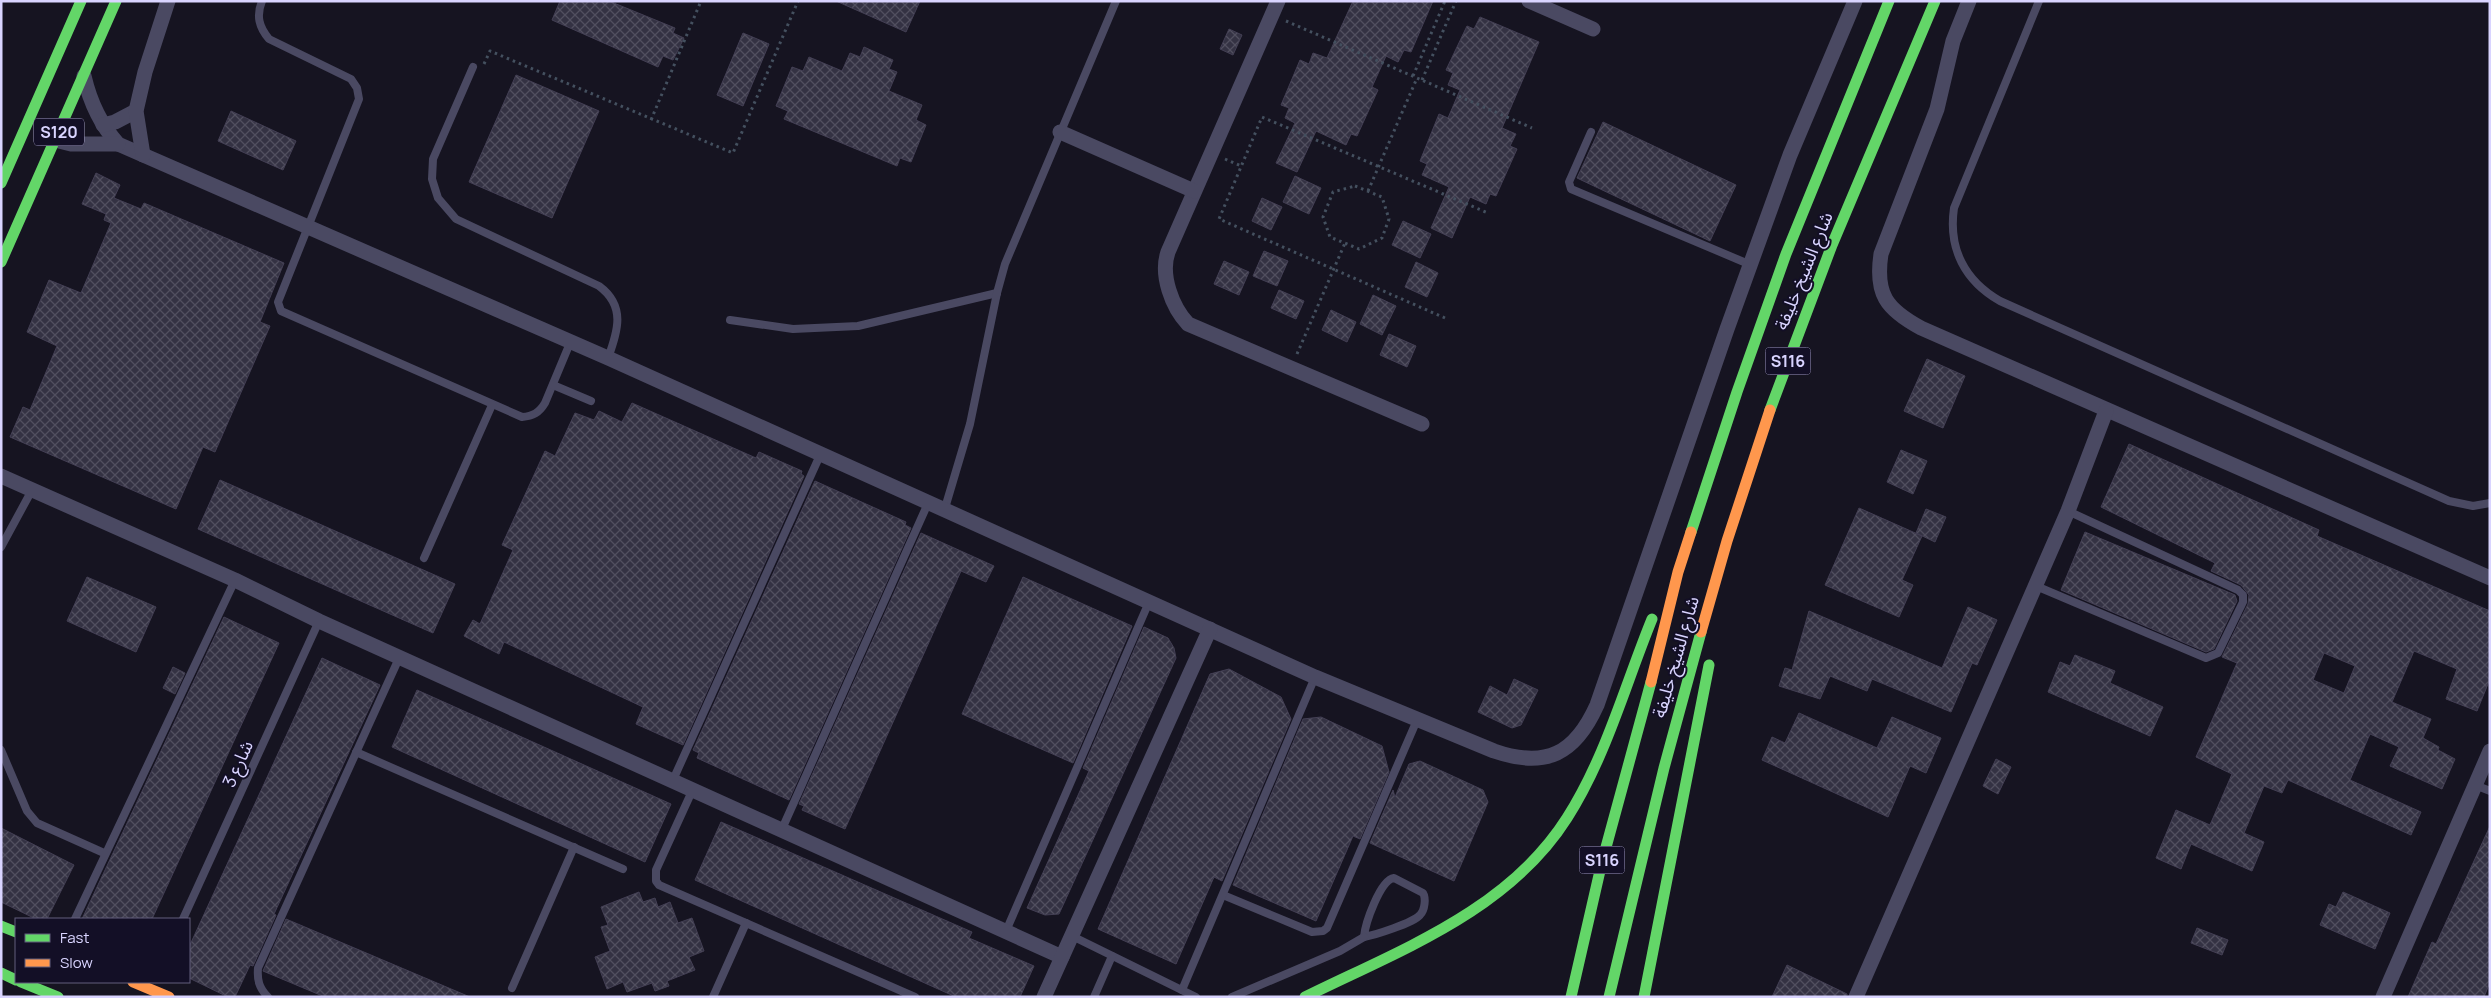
<svg xmlns="http://www.w3.org/2000/svg" width="2491" height="998" viewBox="0 0 2491 998" font-family="Manrope,'Noto Sans Arabic',sans-serif">
  <style>
    .building { fill: url(#building-cross-hatch); stroke: #433f54; fill-rule: evenodd }
    .lines { fill: none; stroke-linecap: round; stroke-linejoin: round }
    .path { stroke: #44505f; stroke-width: 3; stroke-dasharray: 2.5 4; stroke-linecap: butt }
    .lane { stroke: #4a4962; stroke-width: 8 }
    .street { stroke: #4a4962; stroke-width: 15 }
    .fast { stroke: #63d668; stroke-width: 11 }
    .slow { stroke: #ff974d; stroke-width: 11 }
    .labels { text-anchor: middle; stroke-width: 4; stroke-linejoin: round; paint-order: stroke }
    .shield { fill: #130f26; stroke: #9e99be; stroke-width: 1 }
    .shield-label { font-size: 16px; font-weight: bold; fill: #d9d4ff }
    .street-label { font-size: 18px; fill: #d9d4ff; stroke: #130f26 }
  </style>
  <defs>
    <pattern id="building-cross-hatch" width="8" height="8" patternUnits="userSpaceOnUse" patternTransform="scale(1.25)"><rect width="8" height="8" fill="#343243"/><path d="M0 0l8 8M0 8l8-8" fill="none" stroke="#514f5f"/></pattern>
  </defs>
  <rect width="100%" height="100%" fill="#161421"/>
  <g class="building">
    <polygon points="560,1 609,1 675,28 673,33 684,38 673,60 663,56 658,67 552,20"/>
    <polygon points="836,1 920,1 906,32"/>
    <polygon points="1353,1 1433,1 1411,52 1404,50 1398,62 1386,56 1372,87 1378,90 1357,136 1351,134 1346,145 1316,131 1297,172 1276,163 1295,123 1285,118 1289,108 1281,105 1300,60 1309,64 1313,53 1327,58"/>
    <polygon points="1480,17 1539,42 1502,128 1516,134 1510,146 1517,149 1496,196 1490,194 1486,204 1470,197 1452,238 1431,228 1449,187 1422,175 1427,164 1420,161 1439,114 1448,118 1460,90 1448,85 1453,73 1446,70 1467,26 1474,29"/>
    <polygon points="1229,29 1242,35 1233,55 1220,49"/>
    <polygon points="743,33 769,44 743,106 717,95"/>
    <polygon points="864,47 893,60 889,69 897,72 889,91 922,105 916,120 926,125 911,162 900,158 897,166 784,119 788,111 776,106 792,67 803,71 809,57 842,71 850,53 860,57"/>
    <polygon points="516,75 599,111 552,218 469,182"/>
    <polygon points="231,111 296,141 283,170 218,141"/>
    <polygon points="1603,122 1736,185 1710,241 1577,178"/>
    <polygon points="96,173 120,185 114,198 141,209 144,203 284,263 260,322 270,326 215,452 203,447 176,509 10,437 23,407 30,410 57,346 27,332 49,280 81,293 111,223 104,220 106,214 82,204"/>
    <polygon points="1295,176 1321,188 1309,214 1283,202"/>
    <polygon points="1262,198 1282,207 1271,230 1252,221"/>
    <polygon points="1403,221 1431,234 1420,258 1392,245"/>
    <polygon points="1264,251 1288,261 1277,286 1253,276"/>
    <polygon points="1224,261 1249,272 1239,295 1214,284"/>
    <polygon points="1416,262 1438,273 1427,297 1405,287"/>
    <polygon points="1279,290 1304,301 1296,319 1271,308"/>
    <polygon points="1373,295 1396,306 1382,335 1360,324"/>
    <polygon points="1331,310 1356,322 1347,342 1322,330"/>
    <polygon points="1389,334 1416,346 1407,367 1380,355"/>
    <polygon points="1927,359 1965,376 1943,428 1904,411"/>
    <polygon points="632,403 756,458 759,452 802,471 801,474 804,476 683,745 636,724 643,707 504,642 499,654 464,636 473,620 480,624 513,550 502,545 545,451 555,456 575,413 594,420 599,411 622,422"/>
    <path d="M2129,444L2319,530L2317,536L2490,611V679L2477,711L2446,699L2457,669L2414,651L2392,702L2431,719L2423,738L2439,747L2438,750L2455,759L2442,789L2390,766L2399,747L2370,734L2350,780L2421,812L2411,835L2288,780L2282,793L2264,786L2244,833L2264,842L2252,871L2191,844L2181,869L2156,858L2176,810L2210,825L2232,774L2196,757L2237,663L2222,657L2248,604L2249,595L2241,585L2211,571L2215,563L2101,507ZM2324,653L2355,666L2344,693L2313,680Z"/>
    <polygon points="1901,450 1927,461 1913,494 1887,482"/>
    <polygon points="220,480 455,584 433,633 198,529"/>
    <polygon points="815,481 906,522 905,525 911,528 789,800 697,758 699,753 693,750"/>
    <polygon points="1859,508 1922,536 1902,580 1913,585 1899,617 1825,585"/>
    <polygon points="1926,509 1946,517 1935,542 1916,533"/>
    <polygon points="2085,532 2235,595 2237,601 2214,649 2206,652 2061,590"/>
    <polygon points="921,533 994,566 986,582 961,571 845,829 802,810 804,806 799,804"/>
    <polygon points="87,577 156,607 136,652 67,621"/>
    <polygon points="1023,577 1132,626 1073,763 962,714"/>
    <polygon points="1968,607 1997,620 1977,665 1972,663 1951,712 1872,679 1867,691 1830,676 1820,699 1779,686 1785,668 1792,670 1809,611 1942,668"/>
    <polygon points="224,617 279,643 152,919 82,919"/>
    <polygon points="1144,627 1168,638 1174,648 1176,658 1059,914 1045,915 1027,908 1089,771 1083,768"/>
    <polygon points="2075,655 2115,671 2110,683 2163,707 2150,736 2048,692 2060,662 2070,666"/>
    <polygon points="322,658 380,685 274,914 276,915 253,966 250,965 235,997 228,997 189,978 189,947"/>
    <polygon points="173,667 185,673 175,694 163,688"/>
    <polygon points="1229,669 1281,697 1291,719 1222,881 1214,877 1176,964 1098,929 1210,674"/>
    <polygon points="1514,679 1538,690 1521,725 1512,728 1478,712 1490,686 1507,695"/>
    <polygon points="417,690 671,804 645,862 392,747"/>
    <polygon points="1799,713 1877,748 1892,717 1941,738 1926,773 1910,766 1888,817 1762,760 1772,737 1785,743"/>
    <polygon points="1321,717 1382,746 1389,772 1360,839 1353,836 1316,921 1233,885 1303,719"/>
    <polygon points="1996,759 2011,767 1998,794 1983,786"/>
    <polygon points="1420,761 1483,790 1488,802 1454,881 1370,843 1393,790 1395,797 1409,764"/>
    <polygon points="721,822 972,932 969,938 1034,966 1020,997 956,997 695,880"/>
    <polygon points="2490,826 2490,982 2484,997 2408,997 2432,942 2436,944"/>
    <polygon points="1,828 74,865 47,919 36,919 1,902"/>
    <polygon points="639,892 643,902 655,898 658,907 670,902 678,923 692,918 704,951 689,957 695,970 667,981 669,986 655,991 652,983 627,992 623,982 607,989 595,957 610,951 601,927 608,925 601,907"/>
    <polygon points="2343,892 2390,913 2375,949 2320,925 2329,904 2336,907"/>
    <polygon points="286,919 470,997 325,997 263,971"/>
    <polygon points="2197,928 2228,940 2222,955 2191,943"/>
    <polygon points="1787,965 1847,994 1847,997 1772,997"/>
  </g>
  <g class="lines">
    <g class="path">
      <polyline points="1286,21 1532,128"/>
      <polyline points="484,64 490,51 733,153 798,1"/>
      <polyline points="1413,76 1445,1"/>
      <polyline points="1422,80 1456,1"/>
      <polyline points="651,120 701,1"/>
      <polyline points="1225,159 1241,166"/>
      <polygon points="1355,186 1382,197 1389,219 1382,238 1359,249 1330,237 1323,217 1333,192"/>
      <polyline points="1368,191 1417,78"/>
      <polyline points="1445,318 1219,219 1262,117 1488,213"/>
      <polyline points="1297,354 1345,243"/>
    </g>
    <g class="lane">
      <path d="M262,1C256,16 259,27 269,39L351,79L357,88L359,99L278,302L281,311L522,417C533,416 539,413 545,403L570,343"/>
      <path d="M2039,1L1954,208C1948,249 1965,281 2000,301L2449,501L2473,506L2490,503"/>
      <path d="M473,67L433,159L432,179L438,198L456,219L599,286C626,306 618,331 608,358"/>
      <polyline points="1591,132 1569,182 1571,189 1751,265"/>
      <polyline points="730,320 793,329 858,326 997,293"/>
      <polyline points="553,385 591,401"/>
      <polyline points="945,508 970,424 997,293 1005,264 1116,1"/>
      <polyline points="1,547 32,490"/>
      <polyline points="424,558 492,405"/>
      <polyline points="2036,586 2206,658 2218,653 2243,602 2243,595 2238,590 2068,511"/>
      <polyline points="1,750 27,811 37,823 104,853"/>
      <polyline points="356,752 623,869"/>
      <polyline points="673,780 821,453"/>
      <polyline points="2475,785 2490,791"/>
      <polyline points="693,789 656,870 656,881 659,885 915,997"/>
      <polyline points="782,829 929,501"/>
      <path d="M1394,878L1423,893C1426,898 1425,910 1420,915C1413,923 1375,935 1364,937C1365,924 1380,880 1394,878Z"/>
      <polyline points="1223,895 1312,932 1323,931 1327,928 1417,720"/>
      <polyline points="75,919 235,580"/>
      <polyline points="183,919 319,621"/>
      <polyline points="1006,931 1149,602"/>
      <polyline points="1072,936 1196,997"/>
      <polyline points="512,988 574,847"/>
      <polyline points="1182,990 1315,677"/>
      <path d="M268,997C259,988 257,980 258,968L400,656"/>
      <polyline points="713,997 746,923"/>
      <polyline points="1094,997 1112,956"/>
      <polyline points="1232,997 1340,951 1364,937"/>
    </g>
    <g class="street">
      <path d="M1278,1L1168,252C1160,275 1172,307 1188,324L1422,424"/>
      <polyline points="1529,1 1593,29"/>
      <path d="M1969,1L1953,41L1937,109L1881,254C1875,294 1886,309 1921,328L2490,578"/>
      <path d="M84,76C90,102 100,124 118,144L608,358L1315,677L1494,751C1546,769 1575,754 1597,705L1727,329L1790,155L1855,1"/>
      <polyline points="103,125 115,122 136,111"/>
      <polyline points="1060,132 1194,191"/>
      <polyline points="55,140 71,144 118,144"/>
      <polyline points="143,155 136,111 145,72 168,1"/>
      <polyline points="1,476 235,580 319,621 1062,957"/>
      <polyline points="1044,997 1210,629"/>
      <polyline points="1856,997 2068,511 2106,411"/>
      <polyline points="2383,997 2490,751"/>
    </g>
    <g class="fast">
      <polyline points="1,183 81,1"/>
      <polyline points="1,262 116,1"/>
      <polyline points="1770,410 1832,245 1935,1"/>
      <polyline points="1691,532 1737,392 1786,254 1889,1"/>
      <polyline points="1,926 16,932"/>
      <polyline points="1,973 16,980"/>
      <polyline points="21,982 58,997"/>
      <path d="M1305,997C1400,950 1508,911 1567,818C1606,757 1625,685 1652,619"/>
      <polyline points="1571,997 1602,862 1651,682"/>
      <polyline points="1609,997 1664,768 1701,632"/>
      <polyline points="1644,997 1709,665"/>
    </g>
    <g class="slow">
      <polyline points="1701,632 1727,541 1770,410"/>
      <polyline points="1651,682 1678,572 1691,532"/>
      <polyline points="133,982 169,997"/>
    </g>
  </g>
  <g class="labels">
    <g class="shield">
      <rect x="34" y="118.5" width="50" height="27" rx="4"/>
      <rect x="1765.5" y="347.5" width="45" height="27" rx="4"/>
      <rect x="1579.5" y="846.5" width="45" height="27" rx="4"/>
    </g>
    <g class="shield-label">
      <text x="59" y="138">S120</text>
      <text x="1788" y="367">S116</text>
      <text x="1602" y="866">S116</text>
    </g>
    <g class="street-label">
      <text transform="translate(1804 271) rotate(-68)" y="6">شارع الشيخ خليفة</text>
      <text transform="translate(1676 657) rotate(-74)" y="6">شارع الشيخ خليفة</text>
      <text transform="translate(238 764) rotate(-66)" y="6">شارع 3</text>
    </g>
  </g>
  <rect width="2491" height="998" fill="none" stroke="#d9d4ff" stroke-width="5"/>
  <rect x="15" y="918" width="175" height="65" fill="#130f26" stroke="#625e7d"/>
  <rect x="25" y="934" width="25" height="8" fill="#63d668" stroke="#625e7d"/>
  <text x="60" y="943" font-size="15" fill="#d9d4ff">Fast</text>
  <rect x="25" y="959" width="25" height="8" fill="#ff974d" stroke="#625e7d"/>
  <text x="60" y="968" font-size="15" fill="#d9d4ff">Slow</text>
</svg>
